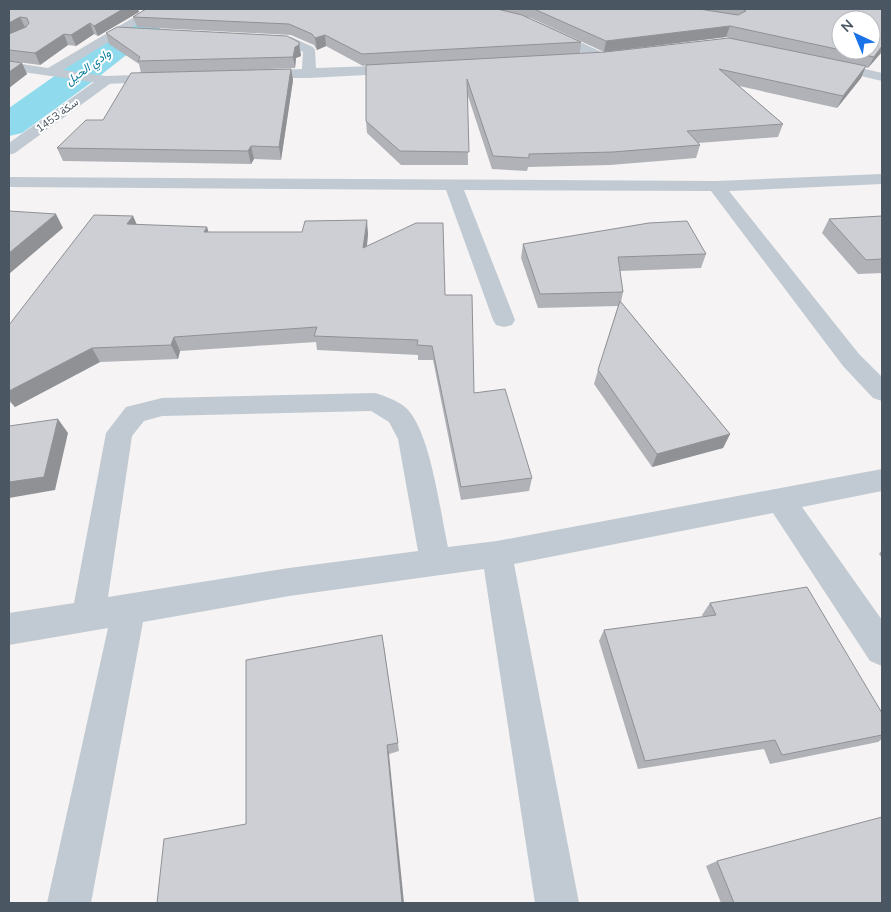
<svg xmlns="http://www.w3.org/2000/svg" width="891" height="912" viewBox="0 0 891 912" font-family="'Nunito Sans',Vazirmatn,sans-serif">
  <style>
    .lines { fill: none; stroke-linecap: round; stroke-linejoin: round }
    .river { fill: #90daee; fill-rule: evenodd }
    .minor { fill: #c1cad2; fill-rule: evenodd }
    .tertiary { fill: #c1cad2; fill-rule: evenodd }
    .wall { fill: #b0b2b7; fill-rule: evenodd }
    .shaded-wall { fill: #909195 }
    .building { fill: #cdcfd5; stroke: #909195 }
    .labels { text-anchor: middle; stroke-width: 4; stroke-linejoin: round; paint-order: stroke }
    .far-street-label { font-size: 11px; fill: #4a5661; stroke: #fff }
    .far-water-label { font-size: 12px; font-style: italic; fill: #0c7c9b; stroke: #fff }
  </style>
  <rect width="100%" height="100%" fill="#f5f3f3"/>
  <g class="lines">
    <polygon class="river" points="150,9 181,9 177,15 92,82 22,133 9,136 9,108"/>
    <g class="minor">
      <polygon points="148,9 162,9 63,70 106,76 163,74 170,78 168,81 106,84 9,70 9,62 48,68"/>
      <path d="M470,9C518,6 566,36 608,55L609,58L608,61H598L522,24L472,11Z"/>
      <polygon points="264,35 291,37 313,47 315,50 316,68 403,65 410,69 403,73 309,78 249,78 247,75 254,71 302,69 303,52 288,45 260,42 258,39 260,36"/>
      <polygon points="828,60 882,73 882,81 823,67 821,64 823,61"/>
      <polygon points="882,174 882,184 729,191 859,354 882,377 882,401 873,398 843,366 711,191 464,190 515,320 512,325 504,327 496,325 493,320 446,190 9,187 9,177 716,181"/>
      <path d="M375,393C385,396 402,402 409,411C431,437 440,511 448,547L497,541L882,469V491L802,507L882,620V666L870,661L773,513L514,564L579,903H535L484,569L289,596L143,622L91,903H47L108,628L9,645V613L74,603L106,433L126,407L162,398ZM371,411L389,422L398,439L418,551L289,568L108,597L132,436L144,421L162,416Z"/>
    </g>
    <polygon class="tertiary" points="106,76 113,80 111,83 15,153 9,155 9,143 101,77"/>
  </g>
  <g class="wall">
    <polygon points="9,9 138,9 139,12 98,36 94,34 76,46 68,45 40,65 9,61 22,63 27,74 9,88"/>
    <path d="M146,9H882V54H880L868,68L865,67L861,78L837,108L739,86L783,124L778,137L698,143L700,145L696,158L610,165L528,167L527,171L492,169L467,93L468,165H401L367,133L366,121V65L363,66L326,46L317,50L314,45L291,35L137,27L133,17ZM527,17L531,18L604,52L726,37L729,38L605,52L580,54L581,42Z"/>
    <polygon points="106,33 301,53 301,56 296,58 295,68 241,70 291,69 293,80 281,160 254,159 251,164 63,161 57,148 103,120 141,73 139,64 109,44"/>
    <polygon points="133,216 137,225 207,227 208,232 368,234 367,246 445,295 474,393 532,478 529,491 461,500 433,360 418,360 418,355 317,350 316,342 180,351 178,359 100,362 15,407 9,401 9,325"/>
    <polygon points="882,216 882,273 858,274 822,233 829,219"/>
    <polygon points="523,244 706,254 701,268 620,271 623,292 621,302 730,434 723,448 652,467 594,384 598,370 618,306 538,308 521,258"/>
    <polygon points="882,550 882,558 879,554"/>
    <polygon points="710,603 882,713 882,739 878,742 770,764 764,749 638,769 599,641 604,630 703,617 702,615"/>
    <polygon points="384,646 399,751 389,754 246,824"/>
    <polygon points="717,861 882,903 721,903 706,866"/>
  </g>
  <g class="shaded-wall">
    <polygon points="123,9 138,9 139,12 98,36 94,26"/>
    <polygon points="20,17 25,27 9,36 9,23"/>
    <polygon points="90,23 94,34 76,46 71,35"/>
    <polygon points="730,26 726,37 604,52 606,41"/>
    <polygon points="64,34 68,45 40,65 35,53"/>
    <polygon points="325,35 326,46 317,50 315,38"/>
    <polygon points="299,42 301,56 296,58 295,68 293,57 295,47"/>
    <polygon points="882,46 882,48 880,54 868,68 874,57"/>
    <polygon points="22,63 27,74 9,88 9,72"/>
    <polygon points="866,66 861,78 837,108 843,96"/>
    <polygon points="291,69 293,80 281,160 279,147"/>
    <polygon points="251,146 254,159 251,164 248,151"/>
    <polygon points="56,214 63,228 9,274 9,253"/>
    <polygon points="133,216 139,230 127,224"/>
    <polygon points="367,220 368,234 365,262 363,248"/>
    <polygon points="207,227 211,241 204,232"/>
    <polygon points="174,337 180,351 178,359 171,345"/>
    <polygon points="92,348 100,362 15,407 9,399 9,391"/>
    <polygon points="58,419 68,433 55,490 9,498 9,482"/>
    <polygon points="730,434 723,448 652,467 657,454"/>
    <polygon points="387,745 389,754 404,903 402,903"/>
  </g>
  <g class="building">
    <polygon points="9,9 123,9 94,26 90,23 71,35 64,34 35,53 9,50 9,34 26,27 29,23 27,18 20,17 9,23"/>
    <polygon points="146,9 497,9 522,15 581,42 362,54 325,35 315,38 312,34 289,24 133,17"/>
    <polygon points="534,9 699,9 738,15 746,11 743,9 882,9 882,46 874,57 843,50 871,50 871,20 841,20 841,50 730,26 606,41"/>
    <polygon points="117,27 287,36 299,42 299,45 295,47 293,57 138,61 140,57 106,33"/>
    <polygon points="729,38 866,66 843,96 719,69 783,124 687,131 700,145 613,152 529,154 529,158 493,156 467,79 469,152 400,151 366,121 366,65 605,52"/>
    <polygon points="9,61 22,63 9,72"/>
    <polygon points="291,69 279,147 251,146 248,151 57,148 86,120 103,120 131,73"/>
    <polygon points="9,211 56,214 9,253"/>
    <polygon points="94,215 133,216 127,224 207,227 204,232 302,232 305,221 367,220 363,248 416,223 443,223 445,295 472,295 474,393 505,389 532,478 461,487 432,346 417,345 418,340 314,336 317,327 174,337 171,345 92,348 9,391 9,325"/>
    <polygon points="882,216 882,259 866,260 829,219"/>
    <polygon points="687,221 706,254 618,257 623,292 540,294 523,244 649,223"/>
    <polygon points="620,301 730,434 657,454 598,370"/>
    <polygon points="58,419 44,477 9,482 9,426"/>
    <polygon points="807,587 882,713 882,735 782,755 775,740 645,761 604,630 716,615 710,603"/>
    <polygon points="382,635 398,743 387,745 402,903 157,903 164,839 246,824 246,660"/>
    <polygon points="882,817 882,903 734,903 717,861"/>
  </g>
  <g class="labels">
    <g class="far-street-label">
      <text transform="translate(57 115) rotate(-36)" y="4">سكة 1453</text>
    </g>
    <g class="far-water-label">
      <text transform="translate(88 67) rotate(-36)" y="4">وادي الحيل</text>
    </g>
  </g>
  <rect width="891" height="912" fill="none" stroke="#4a5661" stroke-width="20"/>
  <g transform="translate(856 35) rotate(316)"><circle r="24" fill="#ffffff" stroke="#b7bbc0"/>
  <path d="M0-4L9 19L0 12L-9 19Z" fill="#1a73e8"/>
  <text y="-8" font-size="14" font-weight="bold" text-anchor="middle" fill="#4a5661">N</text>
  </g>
</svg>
